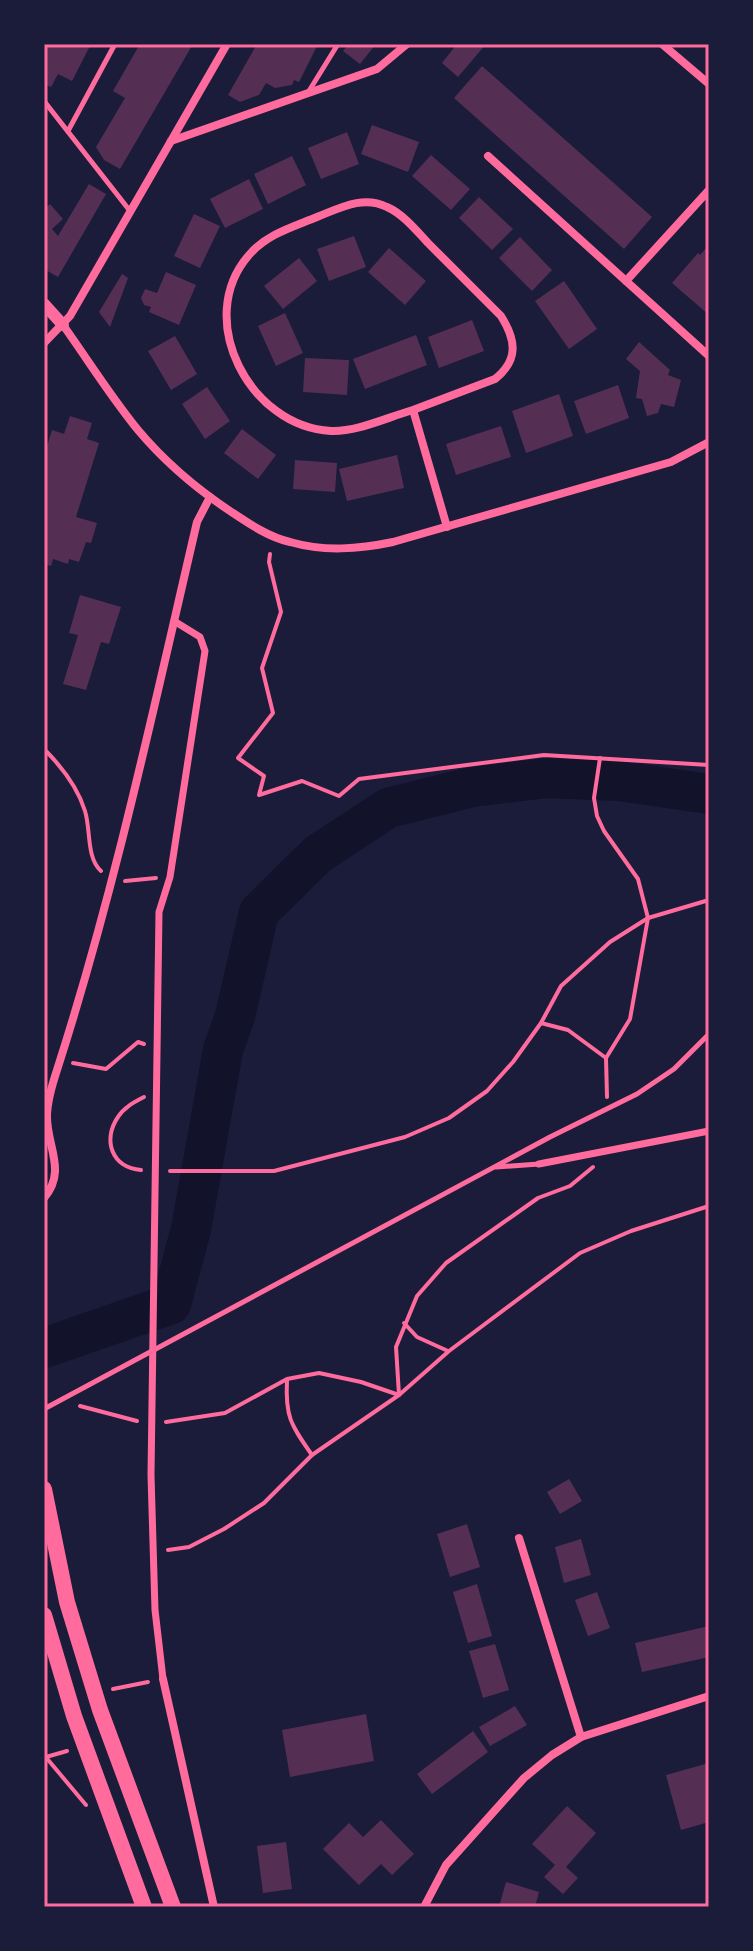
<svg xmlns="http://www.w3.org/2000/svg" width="753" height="1951" viewBox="0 0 753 1951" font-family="Montserrat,sans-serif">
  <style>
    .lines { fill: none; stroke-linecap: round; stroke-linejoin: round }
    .river { stroke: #12122b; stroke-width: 40 }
    .building { fill: #542f53 }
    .path { stroke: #ff6b9d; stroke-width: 4 }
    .service { stroke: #ff6b9d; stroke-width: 5 }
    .pedestrian { stroke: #ff6b9d; stroke-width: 7 }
    .minor { stroke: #ff6b9d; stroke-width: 8 }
    .tertiary { stroke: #ff6b9d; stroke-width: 12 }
    .trunk { stroke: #ff6b9d; stroke-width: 16 }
    .neatline { fill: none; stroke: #ff6b9d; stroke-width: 3 }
  </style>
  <rect width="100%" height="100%" fill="#1b1b3a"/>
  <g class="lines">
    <polyline class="river" points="44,1348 171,1304 191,1229 223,1050 235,1016 259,912 318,854 388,808 472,787 547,778 619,781 709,794"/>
  </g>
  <g class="building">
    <polygon points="44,44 91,44 72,81 58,74 51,87 44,84"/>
    <polygon points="140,44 193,44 120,169 104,160 96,147 125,98 113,91"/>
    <polygon points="257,44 318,44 299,82 294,80 292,85 275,88 266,83 259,95 240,102 228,95"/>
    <polygon points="349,44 376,44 360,64 343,51"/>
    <polygon points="457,44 486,44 458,77 442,63"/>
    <polygon points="482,66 652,217 624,249 454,98"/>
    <polygon points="372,125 419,142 408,172 361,154"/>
    <polygon points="347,132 359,164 321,179 308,148"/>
    <polygon points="431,155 470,189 451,210 412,176"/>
    <polygon points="292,156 306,185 268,204 254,174"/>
    <polygon points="249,179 263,209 225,228 210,199"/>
    <polygon points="89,184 106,194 58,277 44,269 44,209 50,204 63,219 52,229 58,236"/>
    <polygon points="479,197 513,229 492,250 459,218"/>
    <polygon points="194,214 220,226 200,268 174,256"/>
    <polygon points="354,236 366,267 329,281 317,249"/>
    <polygon points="520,237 552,270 532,291 499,258"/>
    <polygon points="709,245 709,315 672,283 698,253 700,255"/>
    <polygon points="389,248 426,281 405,305 368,272"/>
    <polygon points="299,258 317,281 283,309 264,286"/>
    <polygon points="166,272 196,285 179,325 149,312 151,307 144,305 141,298 145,289 157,293"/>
    <polygon points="122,274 128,278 110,327 99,312"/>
    <polygon points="564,281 597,329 569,349 535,301"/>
    <polygon points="285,313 303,353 276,366 258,326"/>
    <polygon points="472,320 484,351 439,368 428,337"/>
    <polygon points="416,335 427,365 365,389 353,359"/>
    <polygon points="175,336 197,374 171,390 148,351"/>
    <polygon points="639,342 670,370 668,375 681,380 674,407 661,404 658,413 647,416 642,399 636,398 640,371 626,359"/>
    <polygon points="305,358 349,360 347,395 303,392"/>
    <polygon points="618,385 629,418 586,434 574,401"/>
    <polygon points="207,387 230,421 205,439 182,404"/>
    <polygon points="559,394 573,436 526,453 512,411"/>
    <polygon points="70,416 92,423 87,439 99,443 76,517 97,523 91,543 86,542 79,562 69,559 68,564 53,559 51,566 44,564 44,456 52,430 64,434"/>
    <polygon points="501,426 511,457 456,475 446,444"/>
    <polygon points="242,429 276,455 258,479 224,453"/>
    <polygon points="397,455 404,488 347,501 339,469"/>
    <polygon points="295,460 337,463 335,492 293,489"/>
    <polygon points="80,595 121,607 109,644 101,642 86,690 63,684 78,635 69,633"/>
    <polygon points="569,1479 582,1501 560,1514 547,1492"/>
    <polygon points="467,1524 480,1567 450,1577 437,1534"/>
    <polygon points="581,1539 591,1575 564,1583 555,1547"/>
    <polygon points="477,1584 492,1636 468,1643 453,1592"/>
    <polygon points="597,1592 610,1628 588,1636 575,1600"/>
    <polygon points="709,1626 709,1657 642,1672 635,1643"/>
    <polygon points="495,1644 509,1690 483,1698 469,1651"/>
    <polygon points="515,1706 527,1725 490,1746 479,1727"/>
    <polygon points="366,1714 374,1761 290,1777 282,1730"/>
    <polygon points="473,1731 488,1752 432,1794 417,1774"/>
    <polygon points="709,1763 709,1822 681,1830 666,1775"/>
    <polygon points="567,1806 596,1833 566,1867 578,1878 563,1894 544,1877 555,1865 532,1844"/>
    <polygon points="381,1820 414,1854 392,1875 381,1864 359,1885 323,1849 349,1823 363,1837"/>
    <polygon points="286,1842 292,1889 263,1893 257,1846"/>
    <polygon points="506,1882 539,1892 535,1907 499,1907"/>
  </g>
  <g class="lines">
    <g class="path">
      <polyline points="270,554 269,562 281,612 262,668 273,713 238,758 264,776 259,795 302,781 339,796 359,779 544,755 709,765"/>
      <path d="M44,749C61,766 78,788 85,811C91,830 86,857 101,871"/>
      <polyline points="600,758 594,798 597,816 604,831 638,879 648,918 630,1019 606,1058 607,1097"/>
      <polyline points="125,881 156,878"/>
      <polyline points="541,1023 568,1030 606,1058"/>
      <polyline points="73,1063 106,1069 138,1042 144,1044"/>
      <path d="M141,1170C112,1168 102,1140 118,1117C124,1107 135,1102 144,1097"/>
      <polyline points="170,1171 274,1171 405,1137 449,1118 487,1091 513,1062 541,1023 561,986 610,942 648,918 709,900"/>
      <polyline points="404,1323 417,1337 448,1351"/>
      <path d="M287,1380C285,1417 291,1425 312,1455"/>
      <polyline points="80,1406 137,1421"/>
      <polyline points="166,1422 225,1413 287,1379 319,1373 361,1382 399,1395 396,1347 417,1296 446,1263 538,1198 570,1186 593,1167"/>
      <polyline points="168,1550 189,1547 224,1529 264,1503 312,1455 399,1395 449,1351 580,1253 631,1231 709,1206"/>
      <polyline points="113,1689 148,1682"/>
      <polyline points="44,1755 86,1805"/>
      <polyline points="46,1757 67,1751"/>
    </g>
    <g class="service">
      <polyline points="309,91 338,44"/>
      <polyline points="44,101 130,211"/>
      <polyline points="68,131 115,44"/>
      <polyline points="496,1167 539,1164"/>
      <polyline points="44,1409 550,1137 637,1094 674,1069 709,1034"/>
    </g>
    <g class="pedestrian">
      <polyline points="539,1164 709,1131"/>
      <polyline points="163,1679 155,1610 151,1475 159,912 170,877 205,651 200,637 174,621"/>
    </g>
    <g class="minor">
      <polyline points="662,44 709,84"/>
      <polyline points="171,141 377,69 407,44"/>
      <polyline points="488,156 626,281"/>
      <polyline points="709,190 626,281 709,356"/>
      <path d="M63,325C88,360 111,397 138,430C164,461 197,489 230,511C248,523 268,537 290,542C325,552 359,549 393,542L671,462L709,442"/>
      <polyline points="44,343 70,316 227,44"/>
      <path d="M413,410L495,379C519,360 516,340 501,316C477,292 452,267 428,243C416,230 403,214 387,207C363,195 340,208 317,217C293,227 267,234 249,255C193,319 250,427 331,431C357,432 388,417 413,410L447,527"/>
      <path d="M44,1198C67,1171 47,1147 47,1117C47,1101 52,1085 57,1070C115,890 154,706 197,522L210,497"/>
      <polyline points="519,1538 581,1737"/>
      <polyline points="163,1679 214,1907"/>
      <polyline points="424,1907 446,1865 524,1778 552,1755 581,1737 709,1696"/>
    </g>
    <polyline class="tertiary" points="44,304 63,325"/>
    <g class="trunk">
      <polyline points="44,1489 67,1602 100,1710 173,1907"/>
      <polyline points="44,1615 74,1716 144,1907"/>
    </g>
  </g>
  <rect width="753" height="1951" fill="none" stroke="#1b1b3a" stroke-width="92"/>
  <rect x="46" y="46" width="661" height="1859" class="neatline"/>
</svg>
